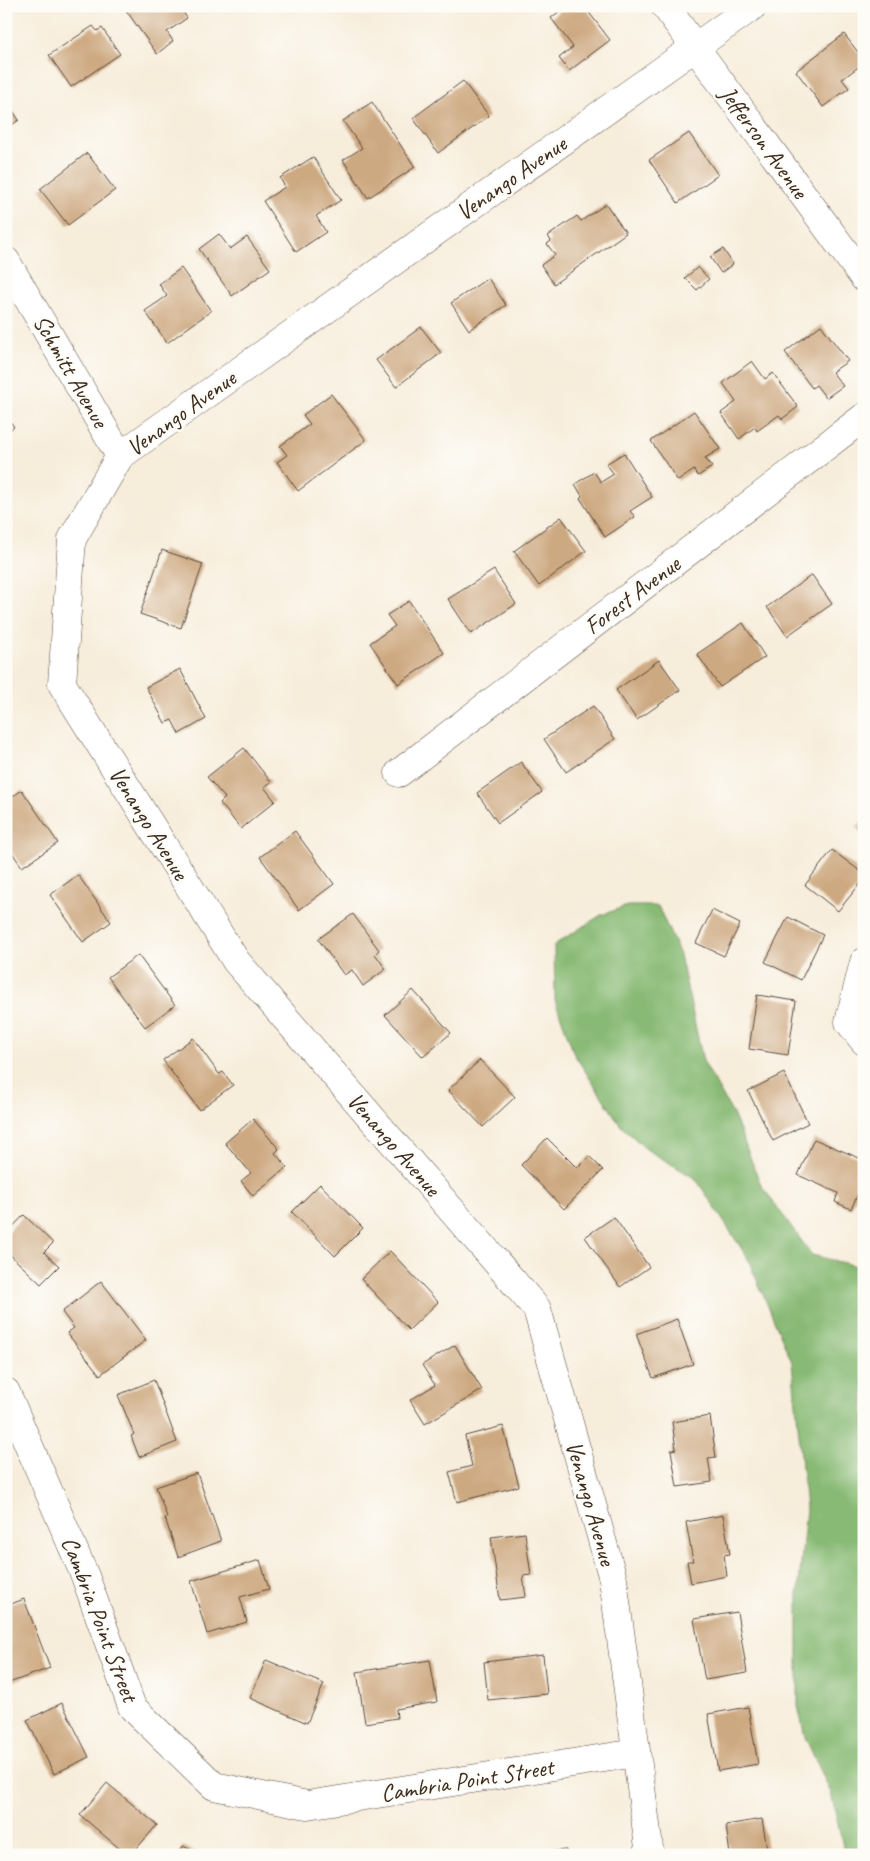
<svg xmlns="http://www.w3.org/2000/svg" width="870" height="1861" viewBox="0 0 870 1861" font-family="Caveat,sans-serif">
  <style>
    .forest { fill: #88ba74; stroke: #627249 }
    .building { fill: #cda981 }
    .lines { fill: none; stroke-linecap: round; stroke-linejoin: round }
    .street-casing { stroke: #57473a; stroke-width: 29 }
    .street { stroke: #fff; stroke-width: 28 }
    .labels { text-anchor: middle; stroke-width: 5; stroke-linejoin: round; paint-order: stroke }
    .street-label { font-size: 24px; fill: #3b2a1e; stroke: #fdfcf7 }
  </style>
  <rect width="100%" height="100%" fill="#fdfcf7"/>
  <filter id="ink" filterUnits="userSpaceOnUse"><feTurbulence type="fractalNoise" baseFrequency=".02" numOctaves="2"/><feDisplacementMap in="SourceGraphic" scale="10" xChannelSelector="R" yChannelSelector="G"/><feConvolveMatrix kernelMatrix="1 2 1 2 8 2 1 2 1" color-interpolation-filters="sRGB"/></filter>
  <filter id="wash" filterUnits="userSpaceOnUse"><feTurbulence type="fractalNoise" baseFrequency=".0096" numOctaves="4" result="noise"/><feDisplacementMap in="SourceGraphic" scale="20" xChannelSelector="R" yChannelSelector="G"/><feGaussianBlur stdDeviation="1.12" result="paint"/><feColorMatrix in="noise" values="0 0 0 0 0 0 0 0 0 0 0 0 0 0 0 0 0 1.4 0 .05"/><feComposite in="paint" operator="in"/></filter>
  <g filter="url(#wash)">
    <rect width="100%" height="100%" fill="#f7eddb"/>
    <polygon class="forest" points="627,906 658,906 680,955 703,1061 734,1116 761,1185 812,1255 864,1268 864,1855 845,1855 831,1793 805,1737 798,1706 798,1595 806,1509 792,1362 747,1257 696,1179 646,1149 621,1126 574,1054 555,1000 554,945 601,915"/>
    <g id="blocks">
      <g class="building">
        <polygon points="123,6 179,6 187,18 167,32 173,41 157,54"/>
        <polygon points="566,6 584,6 610,40 569,71 559,58 573,47 551,18"/>
        <polygon points="93,26 97,31 102,28 120,54 71,87 49,55"/>
        <polygon points="844,34 864,60 864,63 842,79 849,88 823,107 796,71"/>
        <polygon points="463,81 489,116 438,153 413,118"/>
        <polygon points="6,101 19,120 6,129"/>
        <polygon points="372,102 415,167 368,198 343,160 362,148 343,121"/>
        <polygon points="689,133 718,175 678,203 649,160"/>
        <polygon points="87,153 115,190 68,225 40,189"/>
        <polygon points="313,157 341,200 316,216 326,232 296,252 263,201 285,187 280,178"/>
        <polygon points="606,204 626,233 554,284 541,265 555,255 547,244 551,241 548,236 577,216 581,221"/>
        <polygon points="219,234 230,249 247,237 270,269 232,296 199,249"/>
        <polygon points="723,249 733,264 721,273 710,257"/>
        <polygon points="698,267 709,279 697,290 685,278"/>
        <polygon points="181,268 211,311 167,343 145,311 167,296 159,284"/>
        <polygon points="488,278 506,305 469,330 451,303"/>
        <polygon points="821,325 848,361 832,372 843,386 826,398 816,385 812,388 785,352"/>
        <polygon points="421,327 441,353 396,387 376,360"/>
        <polygon points="752,361 765,379 773,373 798,407 782,419 779,415 757,431 755,427 739,439 721,413 736,402 723,383"/>
        <polygon points="331,394 366,440 298,491 277,462 287,455 280,446 310,424 303,415"/>
        <polygon points="694,411 720,449 705,458 712,467 698,476 694,470 678,481 651,441"/>
        <polygon points="6,415 14,427 6,432"/>
        <polygon points="624,453 652,497 630,511 635,517 605,537 580,498 582,496 575,484 594,472 601,482 614,474 606,464"/>
        <polygon points="561,517 586,551 539,586 514,551"/>
        <polygon points="162,550 203,564 181,628 140,614"/>
        <polygon points="494,570 516,604 471,634 448,599"/>
        <polygon points="812,575 832,604 787,636 767,607"/>
        <polygon points="409,601 444,653 398,684 370,643 395,626 387,615"/>
        <polygon points="743,623 765,657 720,687 697,654"/>
        <polygon points="659,660 680,690 637,720 616,690"/>
        <polygon points="180,669 206,719 179,734 172,720 165,723 146,687"/>
        <polygon points="593,706 615,739 566,772 544,739"/>
        <polygon points="244,748 271,782 264,787 275,801 241,829 220,803 225,798 207,777"/>
        <polygon points="521,762 542,792 498,823 477,793"/>
        <polygon points="22,790 58,843 22,867 6,844 6,801"/>
        <polygon points="864,820 864,836 856,827"/>
        <polygon points="295,831 334,884 299,910 260,857"/>
        <polygon points="832,850 864,874 864,879 838,911 805,885"/>
        <polygon points="78,875 111,922 83,942 50,895"/>
        <polygon points="712,910 740,924 724,956 696,943"/>
        <polygon points="353,914 379,950 375,954 386,969 363,986 352,970 344,975 318,939"/>
        <polygon points="788,917 823,935 801,980 765,962"/>
        <polygon points="138,955 175,1005 145,1027 108,977"/>
        <polygon points="413,990 451,1033 423,1057 385,1015"/>
        <polygon points="757,995 796,1001 788,1055 749,1049"/>
        <polygon points="193,1038 219,1074 223,1072 233,1085 199,1110 163,1060"/>
        <polygon points="480,1060 515,1097 483,1127 448,1090"/>
        <polygon points="784,1073 808,1123 773,1141 748,1091"/>
        <polygon points="253,1119 279,1149 275,1153 287,1167 253,1196 241,1181 251,1173 225,1143"/>
        <polygon points="547,1138 577,1168 589,1156 603,1170 564,1209 521,1165"/>
        <polygon points="814,1139 864,1160 864,1181 851,1209 835,1202 838,1193 798,1175"/>
        <polygon points="320,1184 363,1228 335,1256 292,1212"/>
        <polygon points="24,1215 53,1243 44,1252 59,1266 41,1284 6,1251 6,1234"/>
        <polygon points="614,1217 649,1267 620,1287 585,1237"/>
        <polygon points="390,1251 438,1302 409,1330 361,1279"/>
        <polygon points="101,1281 146,1340 100,1375 67,1333 74,1328 62,1312"/>
        <polygon points="677,1319 693,1364 653,1378 636,1334"/>
        <polygon points="455,1345 482,1390 425,1424 410,1400 435,1385 422,1365"/>
        <polygon points="154,1380 177,1442 139,1457 131,1436 134,1434 118,1395"/>
        <polygon points="710,1416 716,1457 708,1458 712,1482 677,1487 671,1450 676,1449 672,1422"/>
        <polygon points="503,1426 519,1486 457,1502 449,1472 472,1466 465,1436"/>
        <polygon points="197,1473 221,1541 178,1557 165,1518 167,1517 156,1487"/>
        <polygon points="723,1515 730,1554 724,1555 727,1576 691,1583 687,1561 693,1561 686,1522"/>
        <polygon points="525,1533 531,1575 523,1576 526,1597 500,1600 491,1537"/>
        <polygon points="260,1560 269,1589 240,1597 247,1622 207,1634 191,1581"/>
        <polygon points="24,1599 50,1668 6,1684 6,1606"/>
        <polygon points="737,1612 747,1673 705,1680 694,1619"/>
        <polygon points="543,1655 547,1694 488,1700 484,1662"/>
        <polygon points="266,1660 324,1684 307,1723 250,1698"/>
        <polygon points="430,1660 437,1702 396,1709 397,1718 365,1723 357,1672"/>
        <polygon points="62,1703 89,1757 54,1774 27,1720"/>
        <polygon points="748,1707 758,1764 718,1771 708,1714"/>
        <polygon points="107,1783 157,1825 131,1855 127,1855 80,1815"/>
        <polygon points="762,1819 768,1855 730,1855 726,1825"/>
        <polygon points="183,1846 201,1855 178,1855"/>
        <polygon points="566,1850 567,1855 535,1855 535,1853"/>
      </g>
    </g>
  </g>
  <g filter="url(#ink)">
    <use href="#blocks" fill-opacity="0" stroke="#57473a" stroke-width="1"/>
    <g class="lines">
      <g class="street-casing">
        <g id="street">
          <polyline points="665,6 864,278"/>
          <polyline points="6,261 120,456"/>
          <polyline points="399,773 864,417"/>
          <polyline points="864,962 849,1022 864,1041"/>
          <polyline points="6,1392 85,1576 132,1707 214,1786 307,1805 636,1753"/>
          <polyline points="650,1855 613,1579 537,1309 236,961 62,684 72,539 120,456 753,6"/>
        </g>
      </g>
      <use href="#street" class="street"/>
    </g>
  </g>
  <g class="labels">
    <g class="street-label">
      <text transform="translate(764 142) rotate(54)" y="8">Jefferson Avenue</text>
      <text transform="translate(511 178) rotate(-35)" y="8">Venango Avenue</text>
      <text transform="translate(71 371) rotate(60)" y="8">Schmitt Avenue</text>
      <text transform="translate(181 413) rotate(-36)" y="8">Venango Avenue</text>
      <text transform="translate(632 595) rotate(-37)" y="8">Forest Avenue</text>
      <text transform="translate(149 823) rotate(58)" y="8">Venango Avenue</text>
      <text transform="translate(394 1144) rotate(49)" y="8">Venango Avenue</text>
      <text transform="translate(591 1503) rotate(74)" y="8">Venango Avenue</text>
      <text transform="translate(100 1619) rotate(69)" y="8">Cambria Point Street</text>
      <text transform="translate(467 1780) rotate(-9)" y="8">Cambria Point Street</text>
    </g>
  </g>
  <rect width="870" height="1861" fill="none" stroke="#fdfcf7" stroke-width="25"/>
</svg>
